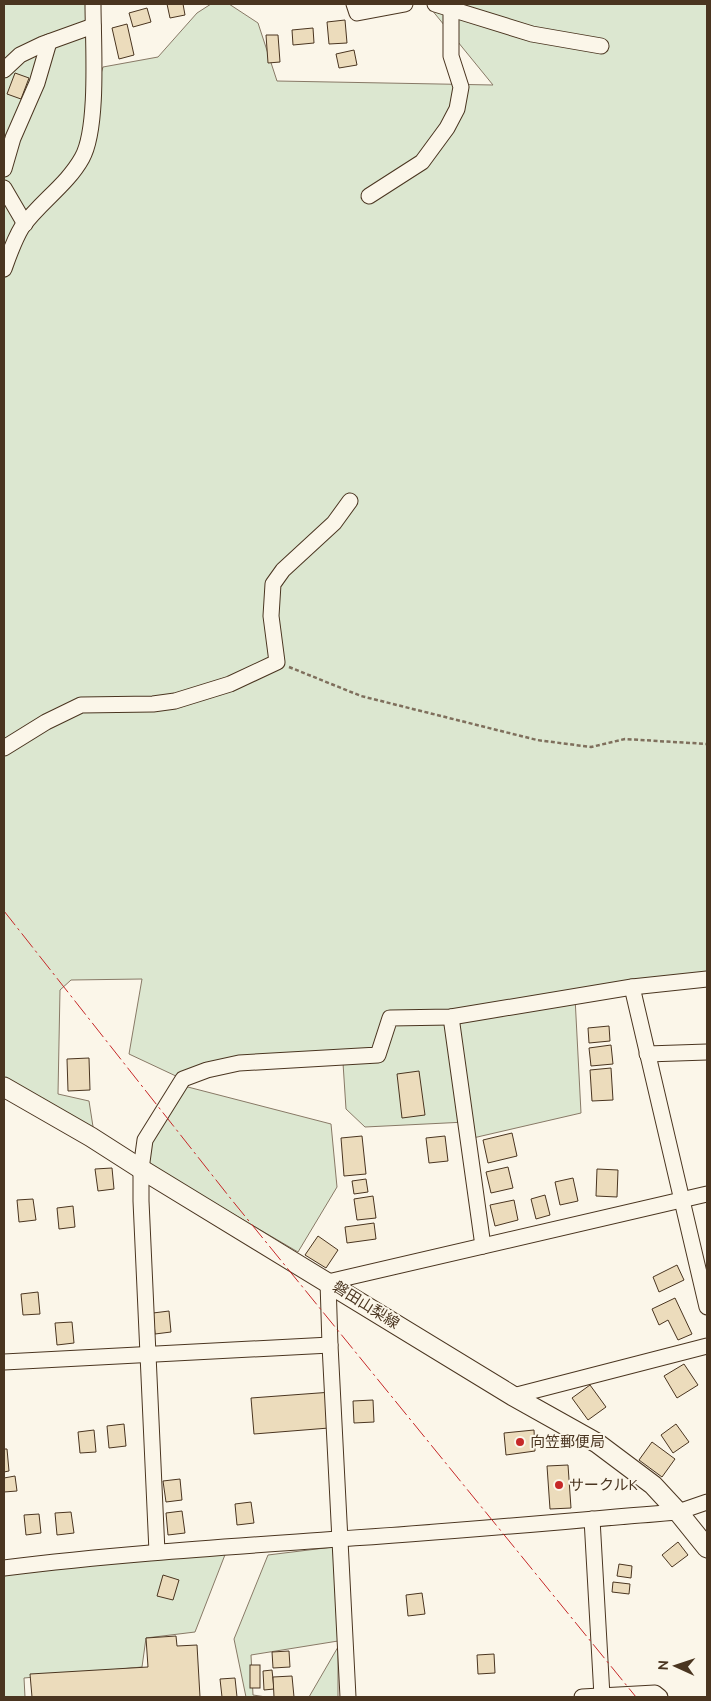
<svg xmlns="http://www.w3.org/2000/svg" width="711" height="1701" viewBox="0 0 711 1701" font-family="Ubuntu,'Noto Sans JP',sans-serif">
  <style>
    .green { fill: #dce7d0; stroke: #887966 }
    .building { fill: #ecdcbc; stroke: #4a3520 }
    .lines { fill: none; stroke-linecap: round; stroke-linejoin: round }
    .minor-casing { stroke: #4a3520; stroke-width: 17 }
    .major-casing { stroke: #4a3520; stroke-width: 21 }
    .path { stroke: #7f6f5c; stroke-width: 2.5; stroke-dasharray: 4 2.5; stroke-linecap: butt }
    .minor { stroke: #fbf6e9; stroke-width: 15 }
    .major { stroke: #fbf6e9; stroke-width: 19 }
    .power { stroke: #c62828; stroke-width: 1; stroke-dasharray: 18 4 2.5 4; stroke-linecap: butt }
    .poi-dot { fill: #c62828; stroke: #fbf6e9; stroke-width: 2 }
    .labels { text-anchor: middle; stroke-width: 4; stroke-linejoin: round; paint-order: stroke }
    .street-label { font-size: 15px; fill: #4a3520; stroke: #fbf6e9 }
    .poi-label { font-size: 15px; fill: #4a3520; stroke: #fbf6e9; text-anchor: start }
  </style>
  <rect width="100%" height="100%" fill="#fbf6e9"/>
  <g class="green">
    <polygon points="4,4 92,4 94,97 103,67 158,57 197,13 211,4 229,4 258,23 277,81 493,85 427,4 707,4 707,979 575,997 581,1113 473,1138 466,1122 365,1127 346,1109 343,1063 378,1055 178,1077 129,1054 142,979 71,980 60,990 58,1094 89,1101 94,1133 4,1087"/>
    <polygon points="184,1086 331,1124 337,1187 298,1252 146,1163 147,1137"/>
    <polygon points="228,1547 195,1632 146,1638 142,1667 24,1678 25,1697 4,1697 4,1569"/>
    <polygon points="333,1547 338,1641 251,1655 253,1695 266,1697 246,1697 234,1639 268,1555"/>
    <polygon points="338,1647 338,1697 309,1697"/>
  </g>
  <g class="building">
    <polygon points="167,4 183,4 185,15 170,18"/>
    <polygon points="147,8 151,22 133,27 129,13"/>
    <polygon points="345,20 347,43 329,44 327,22"/>
    <polygon points="127,24 134,55 119,59 112,28"/>
    <polygon points="313,28 314,43 293,45 292,30"/>
    <polygon points="266,35 278,35 280,62 268,63"/>
    <polygon points="354,50 357,65 339,68 336,54"/>
    <polygon points="15,73 29,78 21,99 7,94"/>
    <polygon points="609,1026 610,1041 589,1043 588,1028"/>
    <polygon points="611,1045 613,1064 591,1066 589,1048"/>
    <polygon points="89,1058 90,1090 68,1091 67,1059"/>
    <polygon points="611,1068 613,1100 592,1101 590,1070"/>
    <polygon points="419,1071 425,1115 402,1118 397,1074"/>
    <polygon points="512,1133 517,1156 488,1163 483,1140"/>
    <polygon points="362,1136 366,1174 344,1176 341,1138"/>
    <polygon points="445,1136 448,1161 429,1163 426,1138"/>
    <polygon points="508,1167 513,1188 491,1193 486,1172"/>
    <polygon points="112,1168 114,1189 98,1191 95,1169"/>
    <polygon points="597,1169 618,1170 617,1197 596,1196"/>
    <polygon points="573,1178 578,1201 560,1205 555,1182"/>
    <polygon points="366,1179 368,1192 354,1194 352,1181"/>
    <polygon points="545,1195 550,1215 536,1219 531,1199"/>
    <polygon points="373,1196 376,1218 357,1220 354,1199"/>
    <polygon points="33,1199 36,1220 19,1222 17,1200"/>
    <polygon points="514,1200 518,1220 495,1226 490,1205"/>
    <polygon points="73,1206 75,1227 59,1229 57,1208"/>
    <polygon points="374,1223 376,1239 347,1243 345,1227"/>
    <polygon points="318,1236 338,1250 326,1268 305,1255"/>
    <polygon points="677,1265 684,1280 659,1292 653,1277"/>
    <polygon points="38,1292 40,1314 23,1315 21,1294"/>
    <polygon points="675,1298 692,1334 678,1340 668,1320 659,1325 652,1309"/>
    <polygon points="169,1311 171,1332 155,1334 153,1313"/>
    <polygon points="72,1322 74,1343 57,1345 55,1323"/>
    <polygon points="684,1364 698,1385 677,1398 664,1376"/>
    <polygon points="590,1385 606,1407 588,1420 572,1398"/>
    <polygon points="332,1392 329,1428 254,1434 251,1398"/>
    <polygon points="373,1400 374,1422 354,1423 353,1401"/>
    <polygon points="124,1424 126,1446 109,1448 107,1426"/>
    <polygon points="676,1424 689,1442 673,1453 661,1435"/>
    <polygon points="94,1430 96,1452 80,1453 78,1432"/>
    <polygon points="534,1430 535,1451 506,1455 504,1433"/>
    <polygon points="652,1442 675,1459 662,1477 639,1460"/>
    <polygon points="4,1449 7,1449 9,1471 4,1472"/>
    <polygon points="568,1465 571,1508 550,1509 547,1466"/>
    <polygon points="15,1476 17,1491 4,1492 4,1478"/>
    <polygon points="180,1479 182,1500 166,1502 163,1481"/>
    <polygon points="251,1502 254,1523 237,1525 235,1504"/>
    <polygon points="182,1511 185,1533 168,1535 166,1513"/>
    <polygon points="71,1512 74,1533 57,1535 55,1513"/>
    <polygon points="39,1514 41,1533 26,1535 24,1515"/>
    <polygon points="678,1542 688,1555 672,1567 662,1555"/>
    <polygon points="619,1564 632,1566 631,1578 617,1576"/>
    <polygon points="163,1575 179,1580 173,1600 157,1596"/>
    <polygon points="613,1582 630,1584 629,1594 612,1592"/>
    <polygon points="422,1593 425,1614 408,1616 406,1595"/>
    <polygon points="176,1636 177,1646 197,1645 200,1697 32,1697 30,1674 148,1667 146,1638"/>
    <polygon points="289,1651 290,1667 273,1668 272,1652"/>
    <polygon points="494,1654 495,1673 478,1674 477,1655"/>
    <rect x="250" y="1665" width="10" height="23"/>
    <polygon points="272,1670 274,1689 264,1690 263,1671"/>
    <polygon points="292,1676 294,1697 274,1697 273,1677"/>
    <polygon points="235,1678 237,1697 222,1697 220,1679"/>
  </g>
  <g class="lines">
    <g class="minor-casing">
      <g id="minor">
        <polyline points="354,4 357,13 405,4"/>
        <polyline points="435,4 532,34 601,46"/>
        <polyline points="4,70 20,55 43,44 93,26"/>
        <polyline points="4,169 13,138 37,83 49,42"/>
        <polyline points="4,188 25,224"/>
        <polyline points="369,196 422,162 447,128 457,109 461,87 451,56 451,9"/>
        <path d="M4,269C9,255 14,240 22,227C40,202 67,185 82,158C99,128 93,41 93,4"/>
        <polyline points="4,748 46,722 81,705 153,704 175,701 230,684 277,662 271,616 273,584 283,570 334,523 350,501"/>
        <polyline points="632,987 707,1307"/>
        <polyline points="451,1017 483,1246"/>
        <polyline points="647,1054 707,1052"/>
        <polyline points="4,1362 330,1345"/>
        <polyline points="513,1396 707,1346"/>
        <polyline points="592,1519 602,1696"/>
        <polyline points="157,1552 141,1201 141,1169 145,1140 183,1079 207,1070 239,1063 378,1055 390,1018 451,1017 632,987 707,979"/>
        <path d="M4,1568C115,1554 227,1547 339,1539C452,1532 565,1521 678,1512L707,1502"/>
        <polyline points="348,1697 330,1345 328,1282 707,1194"/>
        <polyline points="582,1697 655,1693 660,1697"/>
      </g>
    </g>
    <g class="major-casing">
      <polyline id="major" points="4,1087 91,1137 141,1169 513,1396 597,1443 653,1485 678,1512 707,1548"/>
    </g>
    <polyline class="path" points="289,667 361,696 537,740 591,747 625,739 707,744"/>
    <use href="#minor" class="minor"/>
    <use href="#major" class="major"/>
    <polyline class="power" points="4,911 231,1199 636,1697"/>
  </g>
  <g class="poi-dot">
    <circle cx="520" cy="1442" r="5"/>
    <circle cx="559" cy="1485" r="5"/>
  </g>
  <g class="labels">
    <g class="street-label">
      <text transform="translate(366 1305) rotate(32)" y="5">磐田山梨線</text>
    </g>
    <g class="poi-label">
      <text x="530" y="1447">向笠郵便局</text>
      <text x="569" y="1490">サークルK</text>
    </g>
  </g>
  <rect width="711" height="1701" fill="none" stroke="#4a3520" stroke-width="10"/>
  <g transform="translate(676 1666) rotate(273)" stroke="#fbf6e9" stroke-width="4" paint-order="stroke">
  <path d="M0-4L9 19L0 12L-9 19Z" fill="#4a3520"/>
  <text y="-8" font-size="14" font-weight="bold" text-anchor="middle" fill="#4a3520">N</text>
  </g>
</svg>
